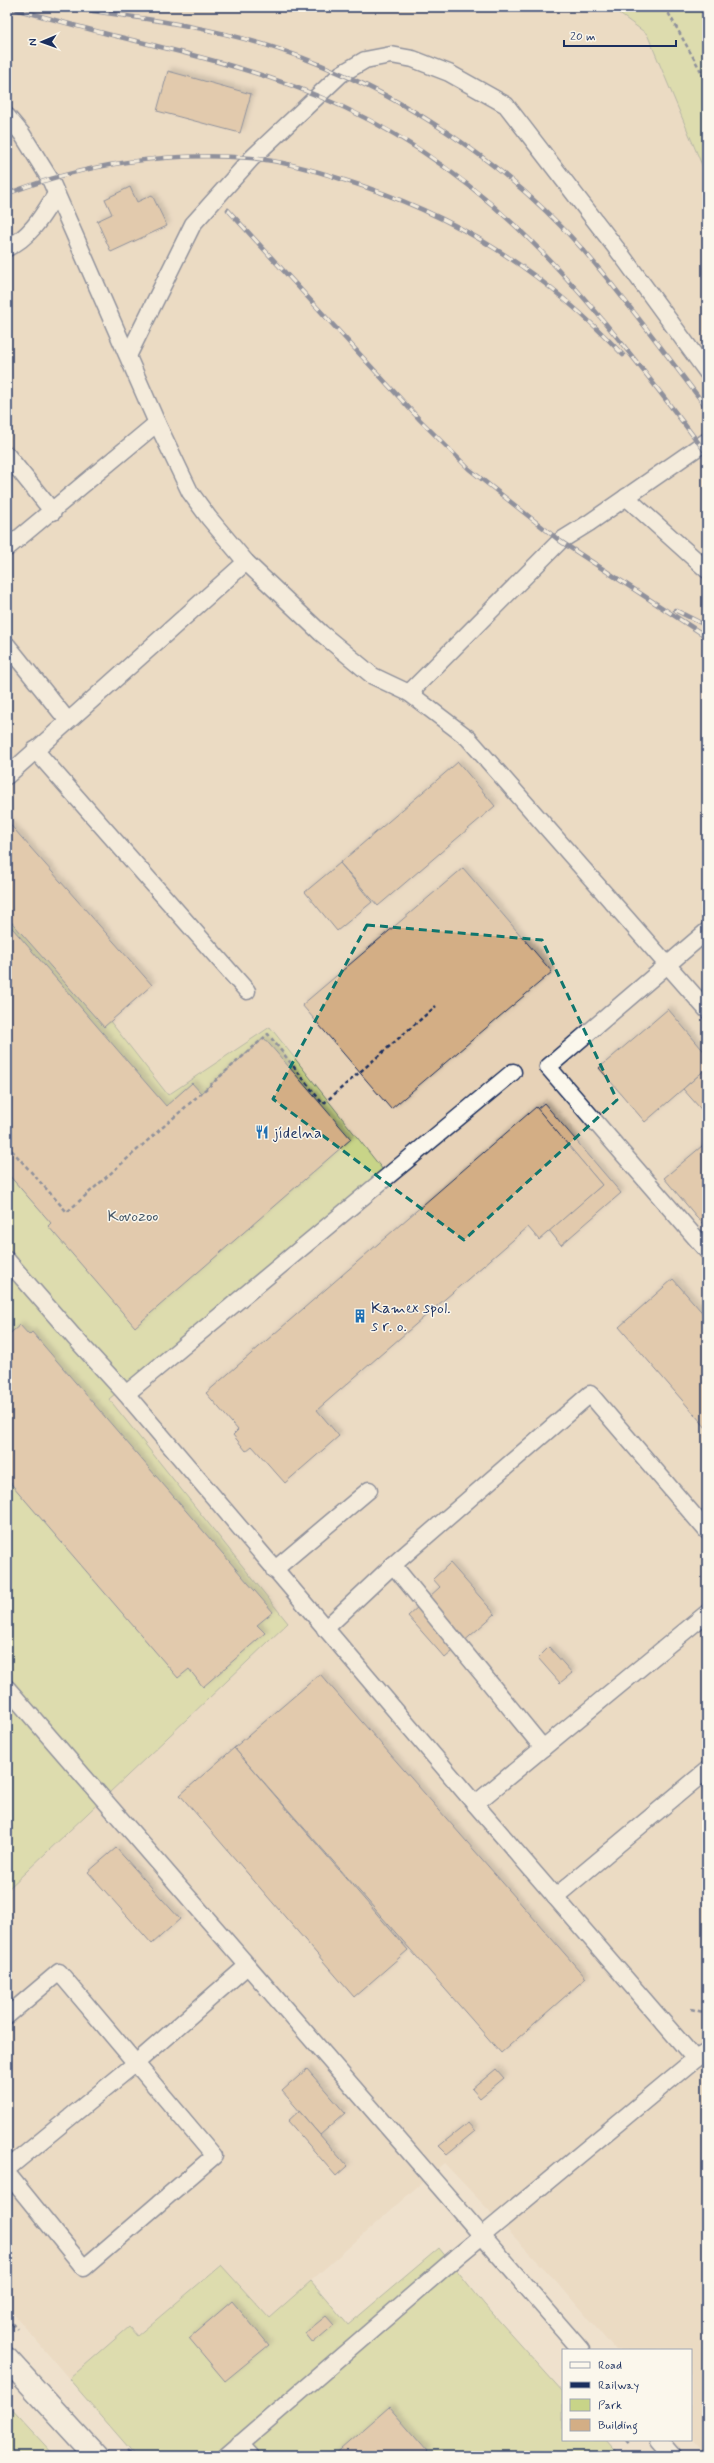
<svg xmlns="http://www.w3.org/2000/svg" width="714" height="2463" viewBox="0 0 714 2463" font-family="Mynerve,sans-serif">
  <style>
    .built { fill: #e7d2b7 }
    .green { fill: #c8d488; stroke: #728273 }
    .building { fill: #d3ae85; stroke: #1b2f5e; filter: url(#shadow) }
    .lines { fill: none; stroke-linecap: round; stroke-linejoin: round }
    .lane-casing { stroke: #1b2f5e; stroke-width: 19 }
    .secondary-casing { stroke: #1b2f5e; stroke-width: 25 }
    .path { stroke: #1b2f5e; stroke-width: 2.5; stroke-dasharray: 4 3; stroke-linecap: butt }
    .lane { stroke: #fbf7ec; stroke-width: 16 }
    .secondary { stroke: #fbf7ec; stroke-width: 22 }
    .rail-casing { stroke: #1b2f5e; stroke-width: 4.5 }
    .rail { stroke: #fbf7ec; stroke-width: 3; stroke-dasharray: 9; stroke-linecap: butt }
    .marked { fill: none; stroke: #0f766e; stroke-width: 3; stroke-dasharray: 8 5; stroke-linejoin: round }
    .labels { text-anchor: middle; stroke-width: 3; stroke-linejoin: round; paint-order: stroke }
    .poi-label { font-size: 16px; fill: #1b2f5e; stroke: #fbf7ec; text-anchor: start }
    .park-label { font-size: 16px; fill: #465868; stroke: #fbf7ec }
  </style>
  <defs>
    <filter id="shadow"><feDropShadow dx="3.5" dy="-3.5" stdDeviation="2" flood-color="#0004"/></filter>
  </defs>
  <rect width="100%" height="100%" fill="#efe1cd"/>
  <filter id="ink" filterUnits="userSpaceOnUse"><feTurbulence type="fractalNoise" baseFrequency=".025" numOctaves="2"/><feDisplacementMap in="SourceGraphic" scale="8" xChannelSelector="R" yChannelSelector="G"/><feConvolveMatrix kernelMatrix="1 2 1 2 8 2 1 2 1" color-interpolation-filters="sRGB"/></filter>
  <g filter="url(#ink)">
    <polygon class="built" points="7,7 610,7 647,34 707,177 707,2456 705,2456 691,2440 691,2350 615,2350 557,2282 444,2163 269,2318 220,2265 137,2336 129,2327 69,2379 7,2306"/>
    <g class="green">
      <polygon points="610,7 707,7 707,177 647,34"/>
      <polygon points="7,890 168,1095 270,1027 383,1170 109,1399 288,1623 7,1890"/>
      <polygon points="439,2248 484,2304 563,2392 563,2440 606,2440 620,2456 136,2456 69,2379 129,2327 137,2336 221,2265 269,2318 311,2281 348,2325"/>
      <polygon points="7,2404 55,2456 7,2456"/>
    </g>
    <g class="building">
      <polygon points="168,71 251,94 240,133 157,111"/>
      <polygon points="130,187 137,202 152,195 167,226 111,252 97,221 112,214 105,199"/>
      <polygon points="458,762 495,806 378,906 340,863"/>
      <polygon points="7,821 152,985 104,1027 7,917"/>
      <polygon points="340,863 372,902 337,931 305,892"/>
      <polygon points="463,868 552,972 391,1109 302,1005"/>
      <polygon points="7,922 166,1106 192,1083 201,1093 264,1038 351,1139 135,1327 48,1226 51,1223 7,1173"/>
      <polygon points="668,1009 707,1055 707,1068 645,1122 599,1068"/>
      <polygon points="707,1068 707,1116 683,1089"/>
      <polygon points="544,1103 621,1193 561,1245 549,1230 602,1185 537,1109"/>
      <polygon points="536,1107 602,1185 539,1240 528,1227 317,1410 339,1436 285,1483 252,1446 246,1451 233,1435 238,1430 206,1393"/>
      <polygon points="707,1141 707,1152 702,1146"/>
      <polygon points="702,1146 707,1152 707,1229 664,1178"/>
      <polygon points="673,1279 707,1318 707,1429 619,1327"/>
      <polygon points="20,1325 29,1335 32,1332 273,1612 257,1625 265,1633 203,1687 189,1669 178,1678 7,1479 7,1336"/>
      <polygon points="450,1563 495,1614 445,1658 408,1616 440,1587 433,1579"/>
      <polygon points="549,1647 572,1673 560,1683 538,1658"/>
      <polygon points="320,1674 586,1978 501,2053 234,1748"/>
      <polygon points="234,1748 408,1950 354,1997 180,1795"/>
      <polygon points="116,1848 180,1919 152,1944 88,1872"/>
      <polygon points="307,2069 345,2113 320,2135 282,2091"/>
      <polygon points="496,2069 504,2078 480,2098 472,2089"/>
      <polygon points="299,2111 347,2166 336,2176 288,2121"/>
      <polygon points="468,2123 475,2131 447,2154 439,2146"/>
      <polygon points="232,2301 269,2345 225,2381 189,2338"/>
      <polygon points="326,2316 334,2325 313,2343 305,2333"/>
      <polygon points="389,2407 427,2451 422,2456 333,2456"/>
    </g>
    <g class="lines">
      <g class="lane-casing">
        <g id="lane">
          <polyline points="7,116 22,134 50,179 157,423 190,492 209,518 246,562 321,633 373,676 409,693 468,738 707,1010"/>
          <path d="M7,248C31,237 43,215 56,194"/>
          <polyline points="129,354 193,224 252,158 341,74 365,60 391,55 413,59 449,73 506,105 623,257 707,372"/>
          <polyline points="7,455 53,512"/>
          <polyline points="626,497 707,570"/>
          <polyline points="7,548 157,423"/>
          <polyline points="7,645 68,721"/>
          <polyline points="409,693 560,541 589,523 707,441"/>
          <polyline points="35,750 247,991"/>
          <polyline points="7,776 246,562"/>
          <polyline points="707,931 548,1067 707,1251"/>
          <polyline points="7,1260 74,1337 126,1394 475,1804 695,2059"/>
          <polyline points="126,1394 513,1072"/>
          <polyline points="393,1565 543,1748"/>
          <polyline points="274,1570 369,1490"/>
          <polyline points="325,1629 393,1565 590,1394 707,1531"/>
          <polyline points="7,1688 581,2350"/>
          <polyline points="475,1804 707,1613"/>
          <polyline points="555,1897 707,1770"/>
          <polyline points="7,2016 59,1972 214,2156 84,2268 7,2173"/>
          <polyline points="7,2169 136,2063 247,1966"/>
          <polyline points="659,2440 673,2456"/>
          <polyline points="239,2444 250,2456"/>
          <polyline points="226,2456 459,2255 695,2059 707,2052"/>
        </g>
      </g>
      <g class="secondary-casing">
        <polyline id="secondary" points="7,2359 96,2456"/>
      </g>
      <g class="path">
        <polyline points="665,7 707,82"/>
        <polyline points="7,1145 67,1212 268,1034 323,1104 436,1006"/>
        <polyline points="691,2009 707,2013"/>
        <polyline points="7,2318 17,2329"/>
        <polyline points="627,2440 631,2445"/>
        <polyline points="127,2450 132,2456"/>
      </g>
      <use href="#lane" class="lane"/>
      <use href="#secondary" class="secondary"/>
      <g class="rail-casing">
        <g id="rail">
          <path d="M7,7C46,17 85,29 124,38C190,54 256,70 318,96C495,169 595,306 707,454"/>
          <path d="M64,7C136,17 209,26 278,49C394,88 504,160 585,252C628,302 667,356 707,408"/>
          <path d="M7,194C83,164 169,151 251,158C282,161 314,170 344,180C454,214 543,270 623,355"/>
          <polyline points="228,210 420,420 469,469 560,541 707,637"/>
          <polyline points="675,610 707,626"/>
        </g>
      </g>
      <use href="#rail" class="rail"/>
    </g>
  </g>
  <path d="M0 0H714V2463H0ZM367,925L542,940L617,1100L464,1240L273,1099Z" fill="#efe1cd" fill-opacity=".55" fill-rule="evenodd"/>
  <path class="marked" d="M367,925L542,940L617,1100L464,1240L273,1099Z"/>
  <defs>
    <g id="restaurant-bare" transform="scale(1.08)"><path d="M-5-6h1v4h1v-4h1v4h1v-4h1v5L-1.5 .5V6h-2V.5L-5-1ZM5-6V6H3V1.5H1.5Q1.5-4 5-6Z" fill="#1f6fb2" stroke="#fbf7ec" stroke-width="2.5" paint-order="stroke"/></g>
    <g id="building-bare" transform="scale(1.08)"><path d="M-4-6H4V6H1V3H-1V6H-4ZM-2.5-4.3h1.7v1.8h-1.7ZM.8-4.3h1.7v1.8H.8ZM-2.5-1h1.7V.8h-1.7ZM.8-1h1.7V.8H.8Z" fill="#1f6fb2" stroke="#fbf7ec" stroke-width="2.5" paint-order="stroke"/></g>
  </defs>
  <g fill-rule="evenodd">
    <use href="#restaurant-bare" x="262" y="1132"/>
    <use href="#building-bare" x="360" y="1316"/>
  </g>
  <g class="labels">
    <g class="poi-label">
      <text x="273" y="1138">jídelna</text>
      <text x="371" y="1313">Kamex spol.<tspan x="371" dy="18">s r. o.</tspan></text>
    </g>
    <g class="park-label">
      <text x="133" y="1221">Kovozoo</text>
    </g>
  </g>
  <rect width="714" height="2463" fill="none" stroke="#fbf7ec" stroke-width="24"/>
  <rect x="12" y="12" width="690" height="2439" fill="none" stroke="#1b2f5e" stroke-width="1.5" filter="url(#ink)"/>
  <rect x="562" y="2349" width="130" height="92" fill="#fbf7ec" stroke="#a1a7b3"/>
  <rect x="570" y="2362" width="20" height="6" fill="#fbf7ec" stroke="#a1a7b3"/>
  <text x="598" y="2369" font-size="12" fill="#1b2f5e">Road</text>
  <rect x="570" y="2382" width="20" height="6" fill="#1b2f5e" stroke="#a1a7b3"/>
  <text x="598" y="2389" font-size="12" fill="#1b2f5e">Railway</text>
  <rect x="570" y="2399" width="20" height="12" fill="#c8d488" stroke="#a1a7b3"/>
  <text x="598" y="2409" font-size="12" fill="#1b2f5e">Park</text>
  <rect x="570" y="2419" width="20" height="12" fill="#d3ae85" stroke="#a1a7b3"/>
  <text x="598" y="2429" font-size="12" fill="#1b2f5e">Building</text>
  <g transform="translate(42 42) rotate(268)" stroke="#fbf7ec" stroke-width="3" paint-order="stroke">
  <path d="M0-3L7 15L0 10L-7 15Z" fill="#1b2f5e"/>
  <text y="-6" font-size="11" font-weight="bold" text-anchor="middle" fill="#1b2f5e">N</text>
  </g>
  <path d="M564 40v6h112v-6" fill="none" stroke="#1b2f5e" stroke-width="2"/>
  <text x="570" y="40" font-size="12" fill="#1b2f5e" stroke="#fbf7ec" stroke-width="3" paint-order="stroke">20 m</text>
</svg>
